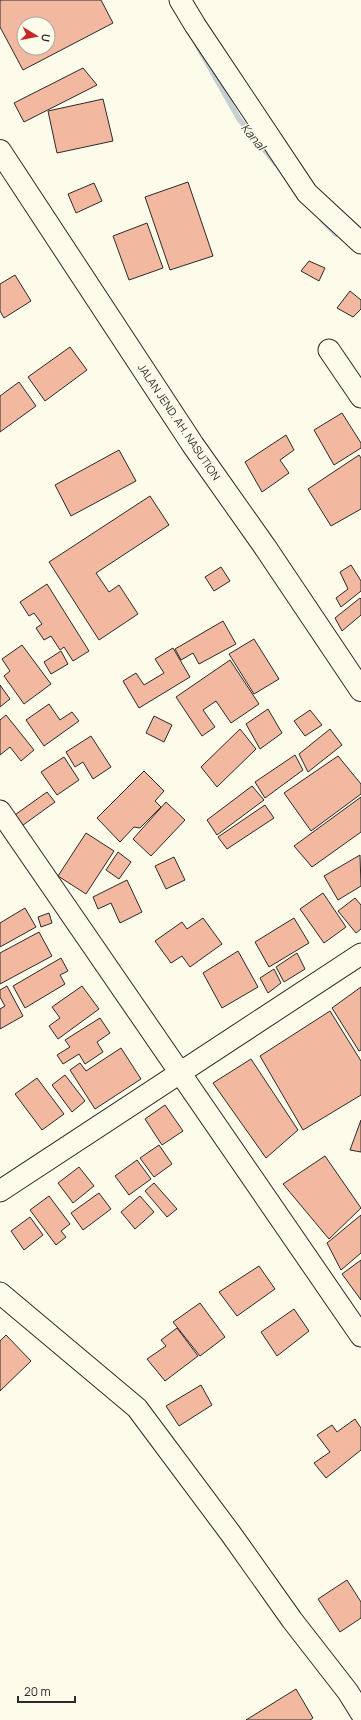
<svg xmlns="http://www.w3.org/2000/svg" width="361" height="1720" viewBox="0 0 361 1720" font-family="Manrope,sans-serif">
  <style>
    .lines { fill: none; stroke-linecap: round; stroke-linejoin: round }
    .stream { stroke: #c7d0d0; stroke-width: 5.5 }
    .building { fill: #f2b8a0; stroke: #2b2b2b; fill-rule: evenodd }
    .minor-casing { stroke: #2b2b2b; stroke-width: 23 }
    .highway-casing { stroke: #2b2b2b; stroke-width: 24 }
    .minor { stroke: #fdfbea; stroke-width: 21 }
    .highway { stroke: #fdfbea; stroke-width: 22 }
    .labels { text-anchor: middle; stroke-width: 3; stroke-linejoin: round; paint-order: stroke }
    .street-label { font-size: 11px; fill: #2b2b2b; stroke: #fdfbea }
    .water-label { font-size: 12px; font-style: italic; fill: #2b2b2b; stroke: #fdfbea }
  </style>
  <rect width="100%" height="100%" fill="#fdfbea"/>
  <g class="lines">
    <g class="stream">
      <polyline points="197,45 239,119 276,164"/>
      <polyline points="322,220 336,234"/>
    </g>
  </g>
  <g class="building">
    <path d="M0,0H101L113,23L23,70L0,27ZM24,24H48V48H24Z"/>
    <polygon points="83,68 97,85 24,122 14,103"/>
    <polygon points="103,99 113,141 57,153 48,111"/>
    <polygon points="188,182 213,256 170,270 145,197"/>
    <polygon points="94,183 102,201 76,213 68,194"/>
    <polygon points="147,223 163,268 129,280 113,236"/>
    <polygon points="309,261 325,268 319,281 301,271"/>
    <polygon points="15,275 31,301 4,318 0,311 0,284"/>
    <polygon points="350,291 361,300 361,309 353,317 337,308"/>
    <polygon points="70,347 87,370 45,401 28,377"/>
    <polygon points="19,382 36,406 0,432 0,396"/>
    <polygon points="342,413 361,443 361,448 334,465 314,430"/>
    <polygon points="286,435 294,450 280,460 289,473 262,492 245,462"/>
    <polygon points="119,450 136,481 71,516 55,485"/>
    <polygon points="359,455 361,458 361,509 331,526 308,489"/>
    <polygon points="150,496 169,525 96,573 109,592 119,585 138,614 99,640 49,562"/>
    <polygon points="351,565 361,581 361,591 341,607 336,598 348,589 340,572"/>
    <polygon points="221,567 230,581 214,591 205,577"/>
    <polygon points="47,584 89,651 73,661 64,647 60,650 51,636 44,640 36,628 42,624 34,613 29,616 20,602"/>
    <polygon points="360,598 361,599 361,615 342,631 335,618"/>
    <polygon points="223,621 236,644 199,664 193,653 181,660 175,649"/>
    <polygon points="254,639 279,679 254,694 229,654"/>
    <polygon points="22,645 51,684 24,704 4,676 10,671 2,659"/>
    <polygon points="173,648 190,677 139,708 123,681 136,673 144,685 164,673 155,659"/>
    <polygon points="61,651 68,664 51,674 44,662"/>
    <polygon points="230,660 259,704 231,723 216,701 203,710 215,727 202,736 176,697"/>
    <polygon points="0,685 10,699 0,707"/>
    <polygon points="49,704 60,720 72,712 79,721 44,746 26,720"/>
    <polygon points="268,709 282,733 260,749 246,724"/>
    <polygon points="310,710 322,725 305,736 294,721"/>
    <polygon points="6,715 34,750 21,761 10,747 0,755 0,720"/>
    <polygon points="154,716 172,725 164,742 146,733"/>
    <polygon points="240,729 256,749 217,787 201,767"/>
    <polygon points="330,729 342,745 308,772 299,754"/>
    <polygon points="91,736 111,767 93,779 83,762 75,767 66,752"/>
    <polygon points="295,755 303,770 265,798 255,782"/>
    <polygon points="338,756 361,784 361,794 311,831 284,793"/>
    <polygon points="64,757 79,780 57,795 41,772"/>
    <polygon points="144,771 164,791 155,801 161,807 140,828 134,827 120,842 97,818"/>
    <polygon points="252,786 264,800 217,835 207,820"/>
    <polygon points="47,792 55,802 19,828 12,817"/>
    <polygon points="361,797 361,832 312,867 294,846"/>
    <polygon points="166,802 185,820 151,856 133,839"/>
    <polygon points="265,805 274,818 227,849 218,837"/>
    <polygon points="86,833 114,851 86,894 58,876"/>
    <polygon points="118,852 131,862 119,879 106,870"/>
    <polygon points="360,855 361,886 338,900 324,876"/>
    <polygon points="174,857 185,880 166,889 155,866"/>
    <polygon points="127,880 142,912 120,923 111,903 98,909 93,897"/>
    <polygon points="323,893 346,927 324,943 300,909"/>
    <polygon points="355,898 361,905 361,929 356,933 338,911"/>
    <polygon points="25,908 36,927 0,947 0,923"/>
    <polygon points="49,913 52,923 41,927 38,917"/>
    <polygon points="203,918 222,944 190,967 182,956 171,963 155,941 182,922 187,929"/>
    <polygon points="294,918 309,943 269,967 255,942"/>
    <polygon points="39,932 52,956 0,984 0,953"/>
    <polygon points="238,951 258,987 222,1008 203,973"/>
    <polygon points="297,953 305,969 284,982 276,967"/>
    <polygon points="61,958 68,971 60,975 65,984 25,1008 13,986"/>
    <polygon points="274,969 281,983 268,993 260,978"/>
    <polygon points="7,986 23,1016 0,1029 0,1009 5,1006 0,997 0,990"/>
    <polygon points="82,986 99,1009 58,1039 49,1026 60,1018 52,1007"/>
    <polygon points="361,987 361,1050 359,1051 332,1008"/>
    <polygon points="330,1011 361,1061 361,1095 303,1130 260,1056"/>
    <polygon points="100,1018 110,1033 97,1042 103,1052 85,1064 79,1054 63,1064 57,1055 70,1047 65,1040"/>
    <polygon points="121,1048 141,1079 95,1109 70,1070 80,1063 86,1071"/>
    <polygon points="251,1059 298,1130 266,1158 213,1083"/>
    <polygon points="65,1075 85,1101 72,1112 52,1085"/>
    <polygon points="37,1078 64,1114 42,1130 15,1094"/>
    <polygon points="165,1105 183,1131 162,1145 145,1119"/>
    <polygon points="361,1120 361,1152 350,1150"/>
    <polygon points="159,1145 172,1164 154,1177 140,1158"/>
    <polygon points="325,1156 361,1208 329,1239 283,1184"/>
    <polygon points="137,1160 151,1179 129,1195 115,1176"/>
    <polygon points="79,1167 94,1186 73,1203 58,1183"/>
    <polygon points="154,1183 177,1209 167,1217 145,1191"/>
    <polygon points="99,1193 111,1209 83,1230 71,1213"/>
    <polygon points="49,1196 70,1224 61,1231 66,1237 56,1245 30,1210"/>
    <polygon points="140,1196 154,1212 135,1229 121,1212"/>
    <polygon points="361,1215 361,1253 341,1270 327,1243"/>
    <polygon points="30,1217 43,1235 24,1250 11,1231"/>
    <polygon points="361,1260 361,1300 342,1274"/>
    <polygon points="259,1266 275,1289 237,1316 219,1292"/>
    <polygon points="200,1303 225,1337 200,1356 173,1322"/>
    <polygon points="294,1309 309,1331 277,1356 261,1332"/>
    <polygon points="177,1328 198,1356 165,1381 147,1359 166,1346 161,1340"/>
    <polygon points="6,1335 31,1361 0,1391 0,1341"/>
    <polygon points="201,1385 212,1405 179,1426 166,1406"/>
    <polygon points="355,1419 361,1428 361,1450 326,1478 314,1463 330,1452 317,1435 332,1425 337,1432"/>
    <polygon points="347,1580 361,1602 361,1618 340,1632 318,1599"/>
    <polygon points="296,1689 313,1718 310,1720 246,1720"/>
  </g>
  <g class="lines">
    <g class="minor-casing">
      <g id="minor">
        <polyline points="180,0 195,25 307,193 361,243"/>
        <polyline points="329,350 361,397"/>
        <polyline points="0,811 361,1336"/>
        <polyline points="0,1191 361,954"/>
        <polyline points="0,1293 137,1408 231,1534 292,1620 348,1692 361,1713"/>
      </g>
    </g>
    <g class="highway-casing">
      <polyline id="highway" points="0,151 193,445 265,547 361,690"/>
    </g>
    <use href="#minor" class="minor"/>
    <use href="#highway" class="highway"/>
  </g>
  <g class="labels">
    <g class="street-label">
      <text transform="translate(179 422) rotate(56)" y="4">JALAN JEND. AH. NASUTION</text>
    </g>
    <g class="water-label">
      <text transform="translate(253 137) rotate(50)" y="4">Kanal</text>
    </g>
  </g>
  <g transform="translate(36 36) rotate(100)"><circle r="19" fill="#fdfbea" stroke="#a9a89e"/>
  <path d="M0-3L7 15L0 10L-7 15Z" fill="#c62828"/>
  <text y="-6" font-size="11" font-weight="bold" text-anchor="middle" fill="#2b2b2b">U</text>
  </g>
  <path d="M18 1696v6h57v-6" fill="none" stroke="#2b2b2b" stroke-width="2"/>
  <text x="24" y="1696" font-size="12" fill="#2b2b2b" stroke="#fdfbea" stroke-width="3" paint-order="stroke">20 m</text>
</svg>
